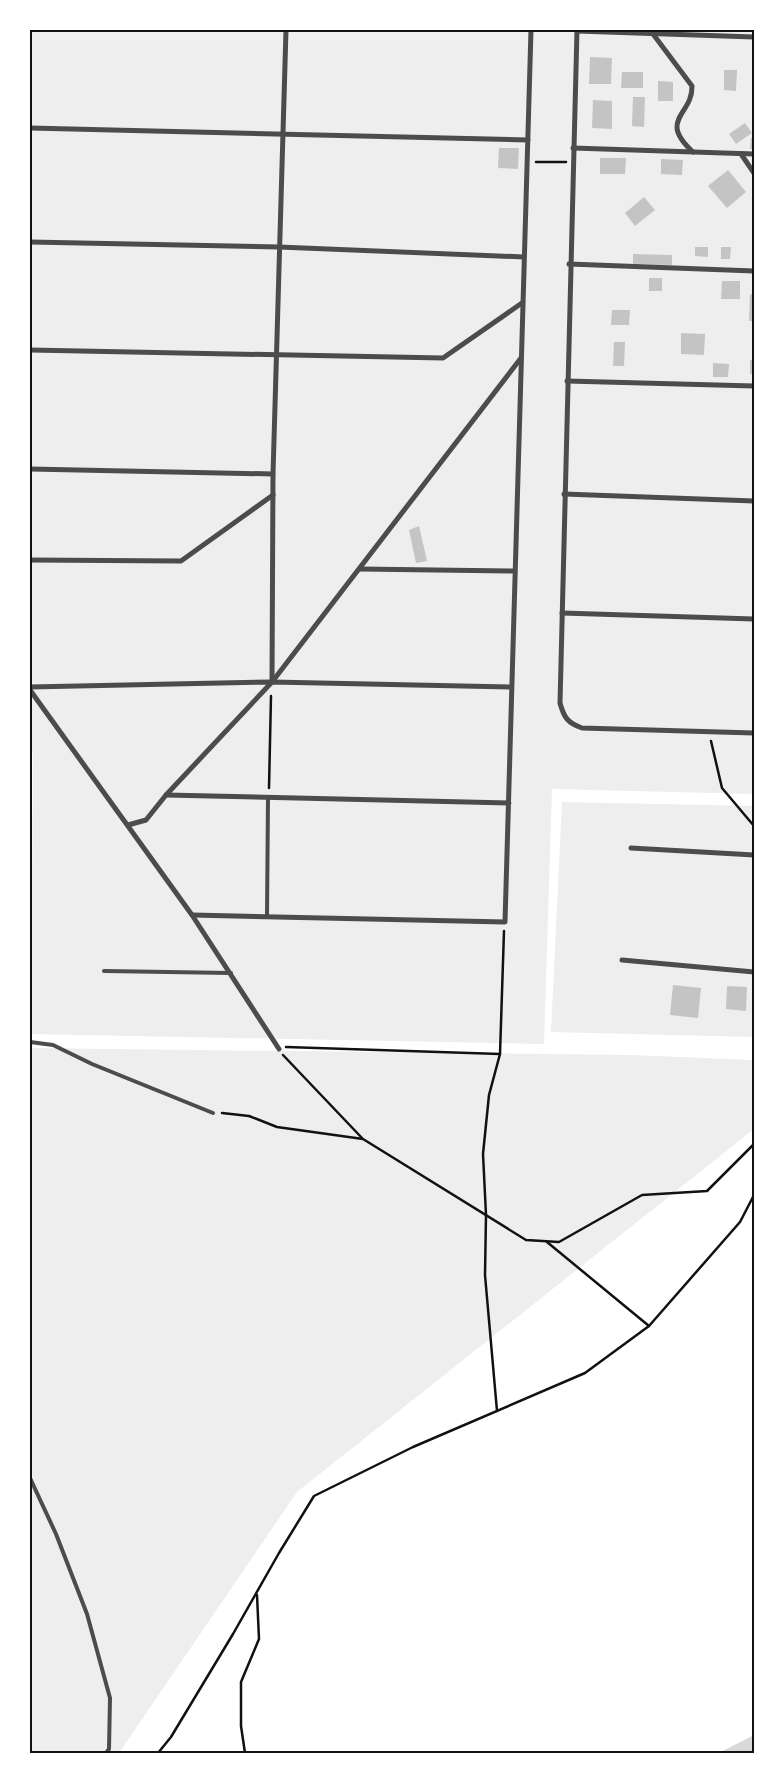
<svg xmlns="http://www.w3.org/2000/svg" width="784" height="1783" viewBox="0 0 784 1783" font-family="'PT Sans',sans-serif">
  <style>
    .green { fill: #eee }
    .water { fill: #d9d9d9 }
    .building { fill: #c4c4c4 }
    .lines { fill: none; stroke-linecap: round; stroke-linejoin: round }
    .path { stroke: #111; stroke-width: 2.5 }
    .service { stroke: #4c4c4c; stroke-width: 4 }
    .minor { stroke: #4c4c4c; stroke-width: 5 }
    .neatline { fill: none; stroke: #111; stroke-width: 2 }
  </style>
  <rect width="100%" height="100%" fill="#fff"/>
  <g class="green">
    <polygon points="30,30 754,30 754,794 552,789 544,1044 31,1034 33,753 30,754"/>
    <polygon points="562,802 754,806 754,1037 551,1032"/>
    <polygon points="30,1048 631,1055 754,1060 754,1129 297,1492 119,1753 30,1753"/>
  </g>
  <polygon class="water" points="754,1735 754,1753 719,1753"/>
  <g class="building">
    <polygon points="590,57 612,58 611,84 589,84"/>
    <polygon points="724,70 737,70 736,91 724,90"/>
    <polygon points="622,72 643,72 643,88 621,88"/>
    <polygon points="658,81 673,82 673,101 658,101"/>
    <polygon points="633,97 645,97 644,127 632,126"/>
    <polygon points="593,100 612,101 612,129 592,128"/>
    <polygon points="745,123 752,133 736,144 729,134"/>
    <polygon points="751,138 754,138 754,149 750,149"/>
    <polygon points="499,148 519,148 518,169 498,168"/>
    <polygon points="600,158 626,158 625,174 600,174"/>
    <polygon points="661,159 683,160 682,175 661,174"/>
    <polygon points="728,170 746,192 727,208 708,186"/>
    <polygon points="644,197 655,210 635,226 625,213"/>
    <polygon points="695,247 708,247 708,257 695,256"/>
    <polygon points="721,247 731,247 730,259 721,259"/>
    <polygon points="633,254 672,255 672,265 633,264"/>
    <rect x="649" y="278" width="13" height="13"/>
    <polygon points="722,281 740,281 740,299 721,299"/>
    <polygon points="750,294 754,295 754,321 749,321"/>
    <polygon points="612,310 630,310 629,325 611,325"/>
    <polygon points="681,333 705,334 704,355 681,354"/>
    <polygon points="614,342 625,342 624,366 613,366"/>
    <rect x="750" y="360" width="4" height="14"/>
    <polygon points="713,363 729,364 728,377 713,377"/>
    <polygon points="419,526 427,561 416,563 409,530"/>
    <polygon points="673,985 701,988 698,1018 670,1015"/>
    <polygon points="727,986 747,987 746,1011 726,1009"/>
  </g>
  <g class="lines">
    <g class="path">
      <polyline points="536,162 566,162"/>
      <polyline points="711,741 722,788 754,826"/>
      <polyline points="269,788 271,696"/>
      <polyline points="286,1047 500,1054"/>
      <polyline points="283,1055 362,1138"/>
      <polyline points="222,1113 249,1116 277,1127 363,1139 526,1240 559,1242 642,1195 707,1191 754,1144"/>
      <polyline points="547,1242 649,1326"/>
      <polyline points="497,1411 485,1275 486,1215 483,1154 489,1095 500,1054 504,931"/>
      <polyline points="158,1753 171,1737 233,1634 279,1553 314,1496 413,1447 585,1373 649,1326 740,1222 754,1195"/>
      <polyline points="245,1753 241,1726 241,1682 259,1639 257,1595"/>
    </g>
    <g class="service">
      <polyline points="267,916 268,797"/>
      <polyline points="104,971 231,973"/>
      <polyline points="30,1042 53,1045 92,1064 213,1113"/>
      <polyline points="30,1478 56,1534 87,1614 110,1698 109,1749 106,1753"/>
    </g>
    <g class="minor">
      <path d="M577,30L560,703C564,718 568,723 582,728L754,733"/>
      <polyline points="577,31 754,37"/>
      <path d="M653,34L692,86C693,115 657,119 693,152"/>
      <polyline points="30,128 528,140"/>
      <polyline points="573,148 754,154"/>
      <polyline points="741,154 754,173"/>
      <polyline points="30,242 279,247 524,257"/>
      <polyline points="569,264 754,271"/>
      <polyline points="30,350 443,358 522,303"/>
      <polyline points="567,381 754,386"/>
      <polyline points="30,469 273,474"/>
      <polyline points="564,494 754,501"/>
      <polyline points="30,560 181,561 273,495"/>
      <polyline points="360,569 514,571"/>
      <polyline points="562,613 754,619"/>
      <polyline points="272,682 273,474 286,30"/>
      <polyline points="30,687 272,682 511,687"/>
      <polyline points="30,690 192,915 279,1049"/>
      <polyline points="166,795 509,803"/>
      <polyline points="128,825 146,820 166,795 272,682 521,358"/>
      <polyline points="631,848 754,855"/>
      <polyline points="192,915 505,922 531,30"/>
      <polyline points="622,960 754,972"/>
    </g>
  </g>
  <rect width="784" height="1783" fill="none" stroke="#ffffff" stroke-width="62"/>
  <rect x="31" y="31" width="722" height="1721" class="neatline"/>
</svg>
